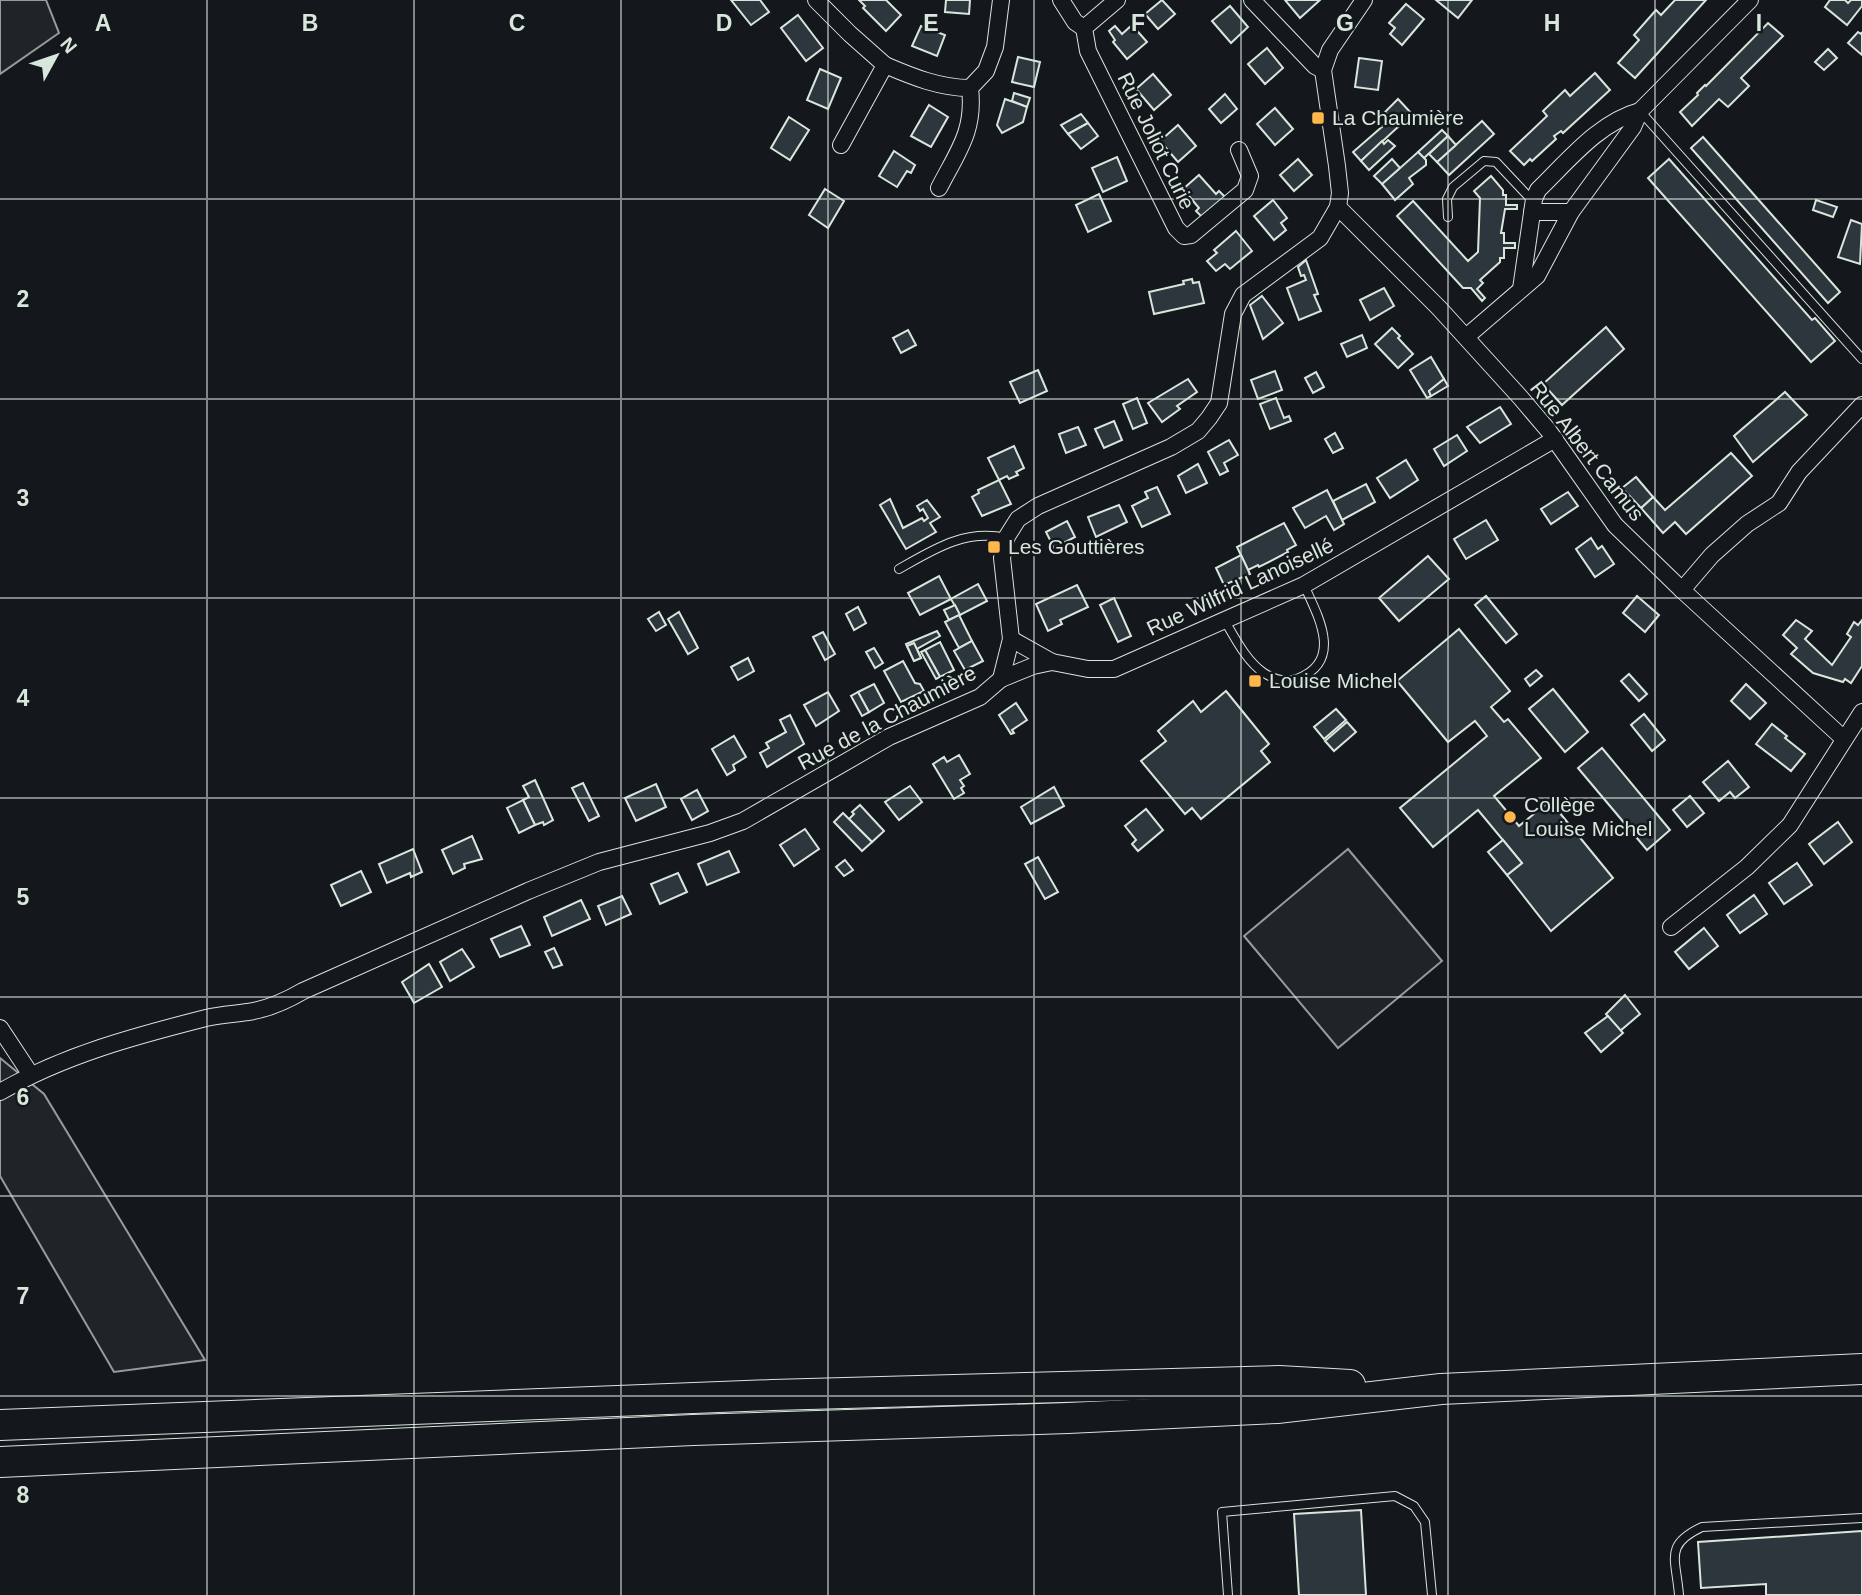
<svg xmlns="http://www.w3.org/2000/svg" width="1862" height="1595" viewBox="0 0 1862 1595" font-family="Helvetica,sans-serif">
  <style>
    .green { fill: #202428; stroke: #939e99; stroke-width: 2 }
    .building { fill: #2c363c; stroke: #d8e6dc; stroke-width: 2 }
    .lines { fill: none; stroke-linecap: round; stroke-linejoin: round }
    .lane-casing { stroke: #d8e6dc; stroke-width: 10 }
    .street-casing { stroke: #d8e6dc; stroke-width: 18 }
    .highway-casing { stroke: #d8e6dc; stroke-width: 32 }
    .lane { stroke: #14181c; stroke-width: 8 }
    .street { stroke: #14181c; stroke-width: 16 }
    .highway { stroke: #14181c; stroke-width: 30 }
    .grid { fill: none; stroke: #d8e6dc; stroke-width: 2; stroke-opacity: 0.55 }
    .poi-dot { fill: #ffb74d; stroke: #14181c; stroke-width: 2.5 }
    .labels { text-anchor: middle; stroke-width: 5; stroke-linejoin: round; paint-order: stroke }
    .poi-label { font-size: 21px; fill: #d8e6dc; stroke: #14181c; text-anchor: start }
    .street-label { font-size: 21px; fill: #d8e6dc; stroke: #14181c }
    .grid-label { font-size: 23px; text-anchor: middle; font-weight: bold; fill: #d8e6dc; stroke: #14181c; stroke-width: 5; stroke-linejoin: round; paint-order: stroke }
  </style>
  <rect width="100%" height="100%" fill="#14181c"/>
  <g class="green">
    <polygon points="0,0 46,0 59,33 0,74"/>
    <polygon points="1348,849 1442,961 1338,1048 1244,936"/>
    <polygon points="0,1058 44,1094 205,1360 114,1372 0,1176"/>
  </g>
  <g class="building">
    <polygon points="731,0 760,0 769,12 751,25"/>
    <polygon points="859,0 886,0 901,15 886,31 863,8 865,6"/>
    <polygon points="946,0 970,0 969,14 945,12"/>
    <polygon points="1162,0 1175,14 1158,29 1145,14"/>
    <polygon points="1285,0 1320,0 1300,18"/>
    <polygon points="1436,0 1472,0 1458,18"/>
    <polygon points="1675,0 1706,0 1635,78 1618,63 1639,40 1634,35 1656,10 1661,15"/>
    <polygon points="1830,0 1845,0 1848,3 1851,0 1862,0 1862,6 1847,25 1825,7"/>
    <polygon points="1406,4 1424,19 1402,45 1390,34 1395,28 1389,23"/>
    <polygon points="1230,6 1248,27 1231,43 1212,21"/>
    <polygon points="798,15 823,48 806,61 781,28"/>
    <polygon points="1768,23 1783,36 1741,78 1749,86 1728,107 1719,99 1692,126 1680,112 1698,95 1697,93 1705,85 1706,86"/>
    <polygon points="1132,25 1147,42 1127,59 1113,42 1115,40 1109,31 1115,26 1122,34"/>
    <polygon points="921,26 945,35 937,56 912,46"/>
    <polygon points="1858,32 1861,34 1862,32 1862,55 1848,43"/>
    <polygon points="1267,48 1283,68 1265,84 1248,64"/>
    <polygon points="1828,49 1837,58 1824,70 1815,62"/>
    <polygon points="1018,57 1040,62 1034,87 1012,82"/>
    <polygon points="1359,58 1382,61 1378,90 1355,87"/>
    <polygon points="820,69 841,78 828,109 807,100"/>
    <polygon points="1595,73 1610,90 1563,133 1561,131 1554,136 1556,139 1532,161 1530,159 1524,165 1510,151 1547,116 1543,111 1565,90 1570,96"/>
    <polygon points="1153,74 1171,95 1154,110 1136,89"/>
    <polygon points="1014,93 1030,98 1027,107 1012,101"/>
    <polygon points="1225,94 1237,109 1221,123 1209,109"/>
    <polygon points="1005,99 1027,107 1023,122 1002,133 997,125"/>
    <polygon points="1398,99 1412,114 1398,127 1385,112"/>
    <polygon points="929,105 948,117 931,147 911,136"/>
    <polygon points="1275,108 1293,129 1275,145 1257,124"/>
    <polygon points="1081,114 1088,123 1068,134 1061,125"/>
    <polygon points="789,117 809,130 790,160 771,148"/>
    <polygon points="1391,119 1398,127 1361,161 1353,152"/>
    <polygon points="1482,121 1494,134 1449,175 1437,162"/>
    <polygon points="1088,123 1098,136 1081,149 1068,134"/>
    <polygon points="1178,125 1196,146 1178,162 1160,141"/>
    <polygon points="1442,130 1448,136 1424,158 1418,152"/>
    <polygon points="1448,136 1456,145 1437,162 1429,154"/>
    <polygon points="1703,137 1840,292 1828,303 1691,148"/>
    <polygon points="1388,140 1395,146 1369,170 1361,161 1382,141 1384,144"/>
    <polygon points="894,151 915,165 911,173 907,171 897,187 879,176"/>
    <polygon points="1418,152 1426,160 1426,165 1409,178 1413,184 1395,200 1382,184"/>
    <polygon points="1117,157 1127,181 1103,192 1092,168"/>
    <polygon points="1298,159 1312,175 1294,191 1280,175"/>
    <polygon points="1392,159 1400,168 1382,184 1374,176"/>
    <polygon points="1669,159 1812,320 1815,318 1835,341 1811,362 1648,178"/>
    <polygon points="1199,175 1216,194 1219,191 1225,197 1202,217 1196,211 1199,208 1183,189"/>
    <polygon points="1491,176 1503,190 1503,195 1506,195 1506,205 1517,205 1517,209 1505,209 1501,233 1504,233 1504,243 1515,243 1515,248 1504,248 1504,258 1500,258 1500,262 1480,280 1483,283 1477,289 1485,298 1482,301 1471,288 1463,288 1397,216 1413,201 1468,261 1478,252 1480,198 1474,191"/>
    <polygon points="825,189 844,201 828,228 809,215"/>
    <polygon points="1099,194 1111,221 1088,232 1076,205"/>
    <polygon points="1273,200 1287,218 1281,223 1286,230 1274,240 1254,216"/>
    <polygon points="1816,200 1837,207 1833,217 1813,210"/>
    <polygon points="1851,220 1862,224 1860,264 1838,257"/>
    <polygon points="1236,231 1252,251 1230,269 1225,264 1216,271 1207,261 1217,253 1214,250"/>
    <polygon points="1306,260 1318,294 1314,295 1321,311 1299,320 1287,288 1306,280 1304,275 1301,276 1298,267"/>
    <polygon points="1192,279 1193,283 1199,282 1204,303 1154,314 1149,292 1184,284 1183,281"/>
    <polygon points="1384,288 1394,306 1370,320 1360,300"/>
    <polygon points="1262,296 1283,323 1263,339 1250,305"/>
    <polygon points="1606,327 1624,349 1562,405 1543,384"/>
    <polygon points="1392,328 1400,336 1398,338 1413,354 1398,368 1375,344"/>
    <polygon points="908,330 916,345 901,353 893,338"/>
    <polygon points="1362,335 1367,348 1347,357 1341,344"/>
    <polygon points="1431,357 1444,379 1429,391 1431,396 1427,398 1410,370"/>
    <polygon points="1038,370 1047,391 1020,403 1010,382"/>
    <polygon points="1275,371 1282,390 1258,399 1251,380"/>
    <polygon points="1316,372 1324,387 1313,393 1305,378"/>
    <polygon points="1188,379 1197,392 1177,406 1180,409 1162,422 1148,403"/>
    <polygon points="1444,379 1448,386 1431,396 1429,391"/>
    <polygon points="1785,392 1807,415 1753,462 1734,436"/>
    <polygon points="1137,398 1147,423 1133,429 1123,404"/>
    <polygon points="1276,398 1284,418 1289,416 1291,421 1270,429 1260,404"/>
    <polygon points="1500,407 1511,424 1480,443 1467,427"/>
    <polygon points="1114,421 1122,440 1104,448 1095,429"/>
    <polygon points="1078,427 1086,445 1066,453 1059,434"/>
    <polygon points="1335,433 1343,448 1333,453 1325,439"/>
    <polygon points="1457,435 1467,451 1444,466 1434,449"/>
    <polygon points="1229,440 1238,455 1224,463 1228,471 1220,475 1208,452"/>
    <polygon points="1014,446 1024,468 1016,472 1018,475 1009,479 1007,476 999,480 988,458"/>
    <polygon points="1731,453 1752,476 1686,534 1675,522 1663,533 1641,508 1653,497 1665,510"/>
    <polygon points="1406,460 1418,480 1390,498 1377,478"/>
    <polygon points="1198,464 1207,483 1186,493 1178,476"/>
    <polygon points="1636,477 1653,497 1641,508 1622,488"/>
    <polygon points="999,480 1011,504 982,516 972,497 979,493 978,490"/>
    <polygon points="1366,484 1375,502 1342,520 1333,501"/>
    <polygon points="1157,487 1170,514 1142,527 1132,506 1148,498 1145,492"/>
    <polygon points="1327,490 1344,524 1334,530 1326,516 1305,528 1293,508"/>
    <polygon points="1568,492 1578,506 1551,524 1541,509"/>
    <polygon points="890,499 903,528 922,518 924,521 928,518 923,509 920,511 917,506 927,500 940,517 930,523 936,532 906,549 880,505"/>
    <polygon points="1119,505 1127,522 1096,537 1088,517"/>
    <polygon points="1486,520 1498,540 1466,559 1454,539"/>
    <polygon points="1067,521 1075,537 1054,548 1046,532"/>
    <polygon points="1284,523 1296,545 1287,550 1288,552 1259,567 1258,565 1248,570 1237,547"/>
    <polygon points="1591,538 1598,549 1602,546 1614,564 1595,577 1576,549"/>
    <polygon points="1241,555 1250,574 1224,585 1216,568"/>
    <polygon points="1428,556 1449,579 1399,621 1379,598"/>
    <polygon points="939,576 951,599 920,615 908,593"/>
    <polygon points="978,584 987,601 960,615 951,599"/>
    <polygon points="1077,585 1088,607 1060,620 1062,624 1048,631 1036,604"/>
    <polygon points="1486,596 1517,634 1506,643 1475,605"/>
    <polygon points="1637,596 1659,615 1645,632 1623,613"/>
    <polygon points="1114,598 1131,636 1118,642 1100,605"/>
    <polygon points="955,605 960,615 949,620 944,610"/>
    <polygon points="858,607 866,623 854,630 846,614"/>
    <polygon points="659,612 666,625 656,631 648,619"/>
    <polygon points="679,612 698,648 688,654 668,619"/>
    <polygon points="959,615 972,641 959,648 945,622"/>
    <polygon points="1796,620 1812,631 1805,639 1832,665 1851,637 1847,634 1854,622 1858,625 1862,620 1862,666 1851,683 1845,679 1843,682 1813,673 1791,654 1797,648 1783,635"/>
    <polygon points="1459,629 1510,691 1491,707 1504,722 1508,719 1541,758 1494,796 1519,826 1550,801 1613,878 1551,931 1507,875 1522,863 1478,810 1433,847 1400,808 1487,736 1475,721 1448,742 1397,681"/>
    <polygon points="937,631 940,636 917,649 921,658 914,661 906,644"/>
    <polygon points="823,632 835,654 825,660 813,637"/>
    <polygon points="972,641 983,661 965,670 954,651"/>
    <polygon points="940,642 954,670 940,677 925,650"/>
    <polygon points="914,643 921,658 914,661 907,646"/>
    <polygon points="874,648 883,663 875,668 866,652"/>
    <polygon points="925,650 940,677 936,679 921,652"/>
    <polygon points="748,658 754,671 738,680 731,667"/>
    <polygon points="903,661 915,683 920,684 924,691 901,702 884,671"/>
    <polygon points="1536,670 1542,676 1530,686 1525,679"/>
    <polygon points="1629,674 1647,694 1639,701 1621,681"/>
    <polygon points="874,684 884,703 869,712 858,692"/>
    <polygon points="1746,684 1766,703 1750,719 1731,701"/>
    <polygon points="1553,689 1588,732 1565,752 1529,709"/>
    <polygon points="1226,691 1269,744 1261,751 1270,762 1201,819 1192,808 1185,814 1141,761 1166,741 1158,731 1193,701 1201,712"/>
    <polygon points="828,692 839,711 816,726 804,705"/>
    <polygon points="858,692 869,712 862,716 851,696"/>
    <polygon points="1016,703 1027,720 1012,730 1014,733 1011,734 999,715"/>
    <polygon points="1336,709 1346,720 1324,739 1314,727"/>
    <polygon points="1644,714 1665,740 1652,751 1631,725"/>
    <polygon points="790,715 804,744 767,767 760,753 769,748 766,743 786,732 780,720"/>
    <polygon points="1347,722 1356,732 1334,751 1325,741"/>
    <polygon points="1772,724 1787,736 1785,738 1805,754 1791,771 1756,744"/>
    <polygon points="734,736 746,757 733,765 735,770 727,775 712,749"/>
    <polygon points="1602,748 1670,830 1647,850 1578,768"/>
    <polygon points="959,755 970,774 960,780 964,786 961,788 964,793 954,799 933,764 944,757 947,762"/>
    <polygon points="1728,761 1749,787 1735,798 1730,792 1719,801 1703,782"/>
    <polygon points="535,780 553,820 544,825 543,822 535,825 523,800 529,797 523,786"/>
    <polygon points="583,783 599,816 589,821 572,788"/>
    <polygon points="656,784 666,807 636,821 625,798"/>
    <polygon points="910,786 922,802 899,820 885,802"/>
    <polygon points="1054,787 1064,806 1031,824 1021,807"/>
    <polygon points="697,790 708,811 692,820 681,799"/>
    <polygon points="1690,796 1704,813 1687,827 1673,810"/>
    <polygon points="523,800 535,825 519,833 507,808"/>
    <polygon points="860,805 884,831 872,842 849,819 854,814 852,812"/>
    <polygon points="1146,809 1163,830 1138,851 1132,844 1136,840 1125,826"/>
    <polygon points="843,813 872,842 862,851 834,822"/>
    <polygon points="1838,822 1852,842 1824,864 1809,844"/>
    <polygon points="805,829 819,849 794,866 780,845"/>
    <polygon points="472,836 482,859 464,864 465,868 453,874 442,850"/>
    <polygon points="1503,840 1522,863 1507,875 1488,852"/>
    <polygon points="413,849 422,872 411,877 410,873 387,883 379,864"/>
    <polygon points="729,851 739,872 707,885 698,864"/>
    <polygon points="1038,857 1058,892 1045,899 1025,864"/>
    <polygon points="845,860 853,870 844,876 836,867"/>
    <polygon points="1797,863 1812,885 1784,904 1769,883"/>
    <polygon points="361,871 371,892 341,906 331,885"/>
    <polygon points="678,873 687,892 660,904 651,884"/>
    <polygon points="1754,895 1767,914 1740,933 1727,915"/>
    <polygon points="622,896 631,914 606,925 598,906"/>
    <polygon points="581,900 590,919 552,936 544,917"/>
    <polygon points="521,926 530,945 500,957 491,939"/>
    <polygon points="1704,928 1718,946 1689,969 1675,952"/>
    <polygon points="554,948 562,965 553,968 545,952"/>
    <polygon points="462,949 474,967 450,981 440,962"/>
    <polygon points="429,964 442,987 414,1003 402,982"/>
    <polygon points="1625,995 1640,1014 1620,1031 1606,1014"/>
    <polygon points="1608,1016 1623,1033 1601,1052 1585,1033"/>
    <polygon points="1361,1510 1366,1595 1299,1595 1294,1514"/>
    <polygon points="1862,1531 1862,1595 1766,1595 1766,1584 1701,1588 1698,1542"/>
  </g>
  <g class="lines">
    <g class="lane-casing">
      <g id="lane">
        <polyline points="1640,111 1862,359"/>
        <polyline points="1448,217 1447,199 1453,187 1484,161 1496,162 1528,196 1534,199"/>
        <path d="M899,569C934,549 965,529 1006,538"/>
        <path d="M1225,621C1235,638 1247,662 1264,673C1275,680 1287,683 1299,678C1344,660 1317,614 1304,585"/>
        <polyline points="1228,1595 1222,1512 1395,1496 1414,1506 1425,1522 1432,1595"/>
        <path d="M1679,1595C1676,1558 1664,1545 1702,1527L1862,1518"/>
      </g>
    </g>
    <g class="street-casing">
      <g id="street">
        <polyline points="816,0 850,34 885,65 841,145"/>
        <polyline points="1061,0 1075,22 1084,28"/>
        <polyline points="1117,0 1084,28 1088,51 1176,228 1184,236 1191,235 1245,190 1250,176 1239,150"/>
        <polyline points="1252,0 1315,66 1323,70"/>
        <path d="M885,65C913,77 940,88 970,88"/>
        <path d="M939,188C958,151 975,131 970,88L986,71L995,47L1001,0"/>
        <polyline points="1338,207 1439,308 1520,397 1548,430 1615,525 1682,590 1844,739"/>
        <polyline points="1532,212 1571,212"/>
        <path d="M1521,289L1534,199L1538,190C1568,161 1599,122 1640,111"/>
        <polyline points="1466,337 1537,276 1571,212 1633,127 1640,111 1750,0"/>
        <polyline points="1682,590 1712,555 1747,524 1779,503 1799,472 1862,405"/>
        <polyline points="1011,639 1052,662"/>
        <polyline points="1001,679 1033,666 1052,662 1088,669 1114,669 1304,585 1555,439"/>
        <polyline points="1671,927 1747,867 1790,825 1862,712"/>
        <polyline points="0,1028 31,1075"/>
        <path d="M0,1092C64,1055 135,1036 206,1018C220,1015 234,1014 248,1012C268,1009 286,1001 303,991L528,891L599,862L710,833L743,821L889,737L980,697L1001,679L1011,639L1002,558L1006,538L1018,519L1038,506L1171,447L1198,431L1209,418L1219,403L1233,314L1243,295L1320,238L1338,207L1340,193L1337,166L1323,70L1330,50L1364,0"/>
      </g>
    </g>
    <g class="highway-casing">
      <g id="highway">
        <polyline points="0,1425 772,1395 1279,1381 1350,1385"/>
        <polyline points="0,1462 693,1430 1068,1418 1277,1408 1441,1389 1862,1369"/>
      </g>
    </g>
    <use href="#lane" class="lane"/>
    <use href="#street" class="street"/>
    <use href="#highway" class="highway"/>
  </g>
  <path class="grid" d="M207,0V1595M414,0V1595M621,0V1595M828,0V1595M1034,0V1595M1241,0V1595M1448,0V1595M1655,0V1595M0,199H1862M0,399H1862M0,598H1862M0,798H1862M0,997H1862M0,1196H1862M0,1396H1862"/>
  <g class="poi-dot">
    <rect x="1311" y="111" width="14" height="14" rx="3.5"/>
    <rect x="987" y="540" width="14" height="14" rx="3.5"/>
    <rect x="1248" y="674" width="14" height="14" rx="3.5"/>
    <circle cx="1510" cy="817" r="7"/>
  </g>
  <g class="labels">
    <g class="poi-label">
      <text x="1332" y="125">La Chaumière</text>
      <text x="1008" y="554">Les Gouttières</text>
      <text x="1269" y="688">Louise Michel</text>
      <text x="1524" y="812">Collège<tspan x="1524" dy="24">Louise Michel</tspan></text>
    </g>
    <g class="street-label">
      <text transform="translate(1156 141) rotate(64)" y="7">Rue Joliot Curie</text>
      <text transform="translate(1587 451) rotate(52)" y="7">Rue Albert Camus</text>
      <text transform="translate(1240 587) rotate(-25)" y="7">Rue Wilfrid Lanoisellé</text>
      <text transform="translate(887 718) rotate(-28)" y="7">Rue de la Chaumière</text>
    </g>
  </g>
  <g class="grid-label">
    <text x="103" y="31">A</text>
    <text x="310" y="31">B</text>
    <text x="517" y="31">C</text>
    <text x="724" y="31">D</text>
    <text x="931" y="31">E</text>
    <text x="1138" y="31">F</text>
    <text x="1345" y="31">G</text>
    <text x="1552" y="31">H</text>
    <text x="1759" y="31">I</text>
    <text x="23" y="307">2</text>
    <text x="23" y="506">3</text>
    <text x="23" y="706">4</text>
    <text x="23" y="905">5</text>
    <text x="23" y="1105">6</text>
    <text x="23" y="1304">7</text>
    <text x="23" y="1503">8</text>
  </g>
  <g transform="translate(56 56) rotate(50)" stroke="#14181c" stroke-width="5" paint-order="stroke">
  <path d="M0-5L12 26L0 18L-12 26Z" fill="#d8e6dc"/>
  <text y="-10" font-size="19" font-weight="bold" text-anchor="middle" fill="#d8e6dc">N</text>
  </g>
</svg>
